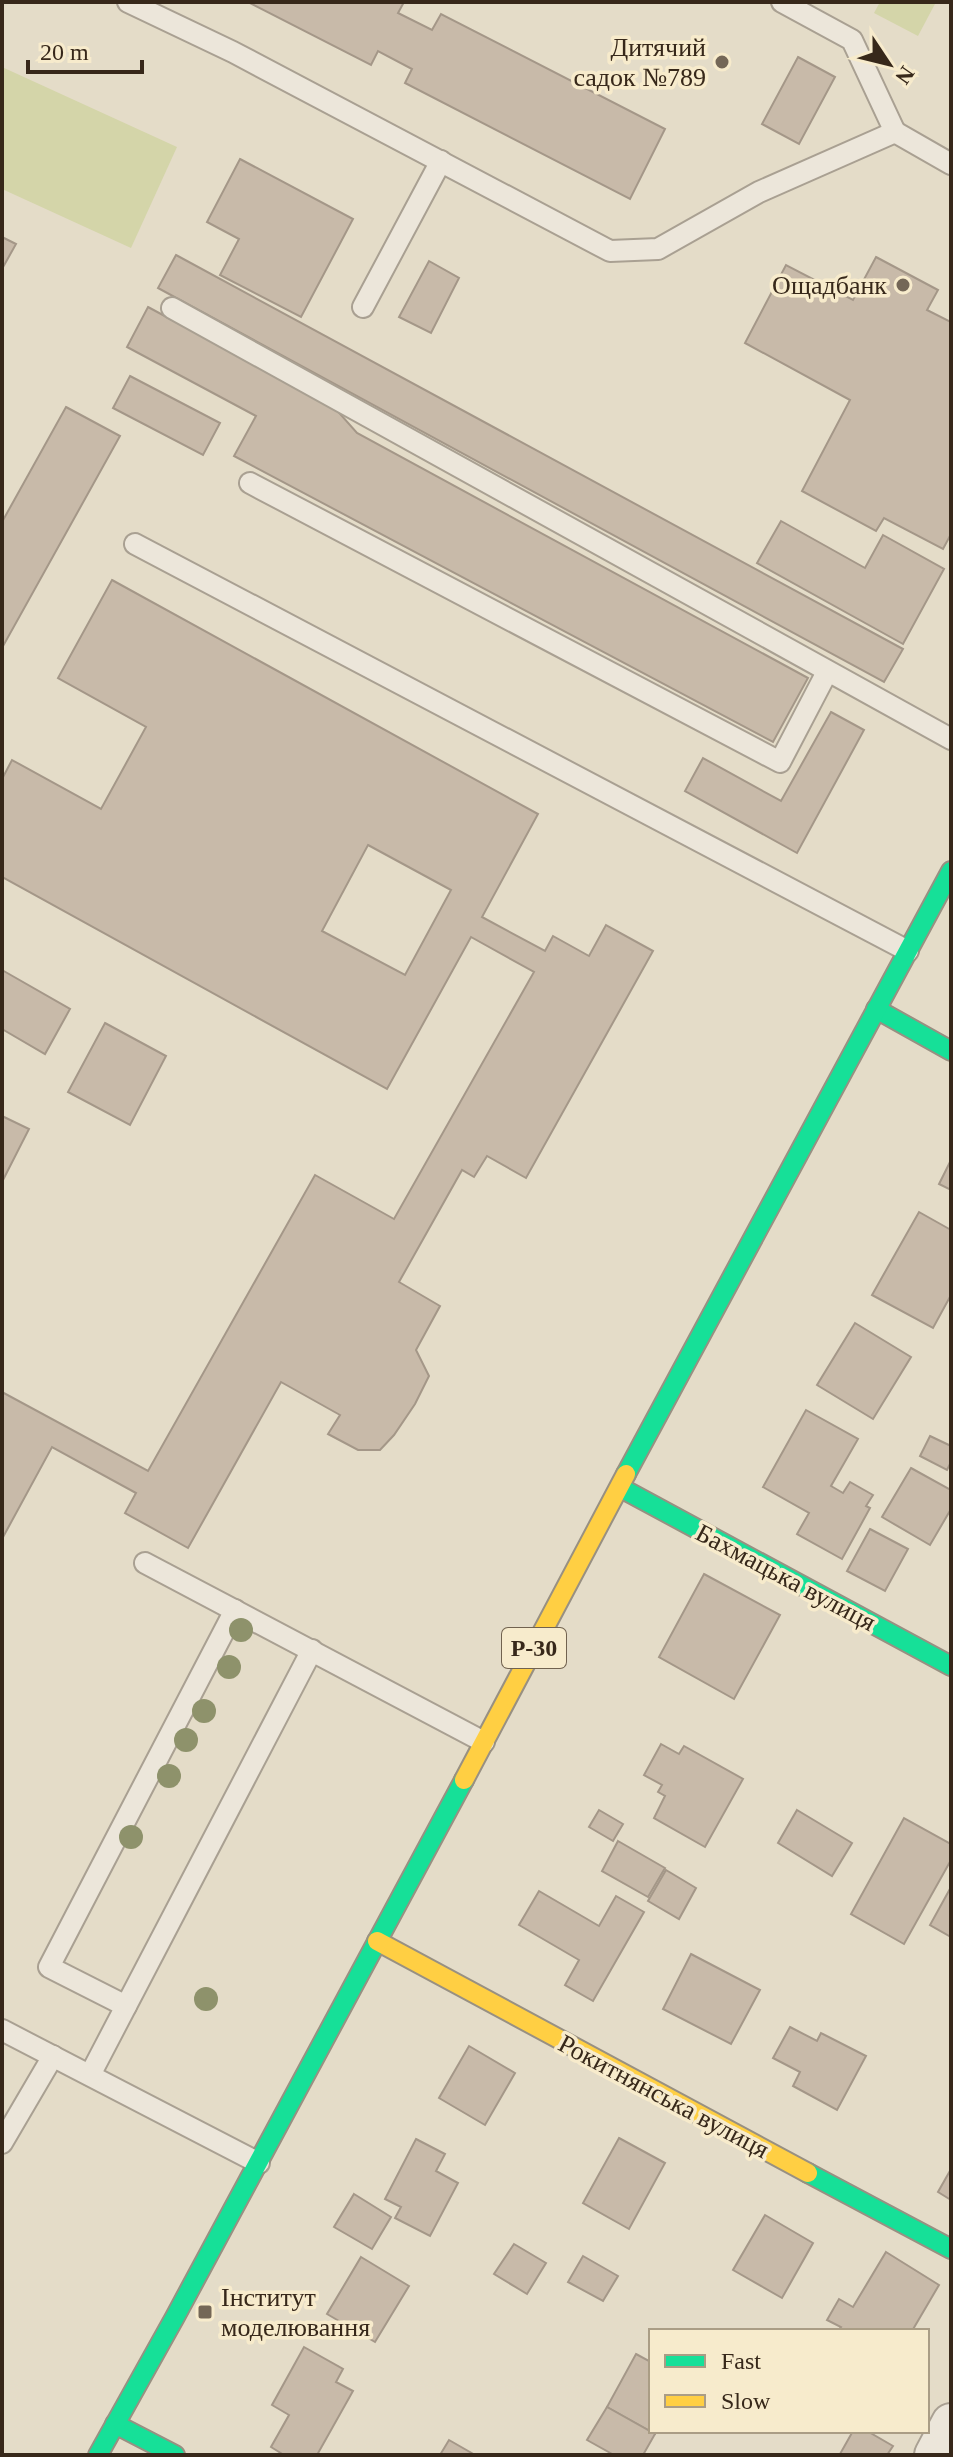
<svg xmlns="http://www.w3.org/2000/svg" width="953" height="2457" viewBox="0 0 953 2457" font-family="'Times New Roman',serif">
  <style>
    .green { fill: #d4d5a9 }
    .building { fill: #c8baa9; stroke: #a49788; stroke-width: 2; fill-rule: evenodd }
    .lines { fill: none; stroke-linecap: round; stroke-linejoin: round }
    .lane-casing { stroke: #a9a092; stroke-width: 24 }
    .street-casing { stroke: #a9a092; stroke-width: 42 }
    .fast-casing { stroke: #989082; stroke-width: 22 }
    .slow-casing { stroke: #989082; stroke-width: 22 }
    .lane { stroke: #ece6da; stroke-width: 20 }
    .street { stroke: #ece6da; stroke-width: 38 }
    .fast { stroke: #16e098; stroke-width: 18 }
    .slow { stroke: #ffcf43; stroke-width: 18 }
    .tree { fill: #8e926b }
    .poi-dot { fill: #746757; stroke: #f7ebcc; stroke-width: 3 }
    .labels { text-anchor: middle; stroke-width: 7; stroke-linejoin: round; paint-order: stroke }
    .shield { fill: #f7ebcc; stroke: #71624f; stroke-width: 2 }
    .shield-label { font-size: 24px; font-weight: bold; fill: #37281a }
    .poi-label { font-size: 26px; fill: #37281a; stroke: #f7ebcc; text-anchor: end }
    .street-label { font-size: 26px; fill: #37281a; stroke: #f7ebcc }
  </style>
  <rect width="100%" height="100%" fill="#e4dcc8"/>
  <g class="green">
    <polygon points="880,2 936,2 918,36 874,13"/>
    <polygon points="2,67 177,147 131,248 2,189"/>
  </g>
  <g class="building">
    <polygon points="248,2 404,2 398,13 432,30 441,14 665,129 630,199 405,83 412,69 378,51 371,65"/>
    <polygon points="798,57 835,77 799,144 762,124"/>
    <polygon points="240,159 353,219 301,317 220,275 239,239 207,222"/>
    <polygon points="2,237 16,244 2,269"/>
    <polygon points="176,255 903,649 884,682 158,288"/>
    <polygon points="876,257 938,290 927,310 951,322 951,534 943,549 884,518 876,531 802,491 850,400 745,343 786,265 853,300"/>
    <polygon points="429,261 459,278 431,333 399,317"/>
    <polygon points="148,307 334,407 357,433 808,678 773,742 234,456 256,416 127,347"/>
    <polygon points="130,376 220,423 203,455 113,408"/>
    <polygon points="66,407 120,436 2,648 2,522"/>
    <polygon points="781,521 865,568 883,535 944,569 903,644 757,563"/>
    <path d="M112,580L538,814L482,917L545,951L553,936L589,956L606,925L653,951L526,1178L487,1156L474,1177L462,1170L399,1282L440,1306L416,1350L429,1376L415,1404L394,1435L380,1450H358L328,1434L340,1415L281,1382L188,1548L125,1513L136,1493L52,1447L2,1539V1392L148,1471L315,1175L394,1219L534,972L471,937L387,1089L2,877V779L12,760L101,809L146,727L58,678ZM368,845L451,890L405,975L322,931Z"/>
    <polygon points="831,712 864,730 797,853 685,791 703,758 781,801"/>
    <polygon points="2,970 70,1009 45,1054 2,1029"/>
    <polygon points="105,1023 166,1056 130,1125 68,1092"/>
    <polygon points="2,1116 29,1129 2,1182"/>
    <polygon points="951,1160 951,1190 939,1184"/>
    <polygon points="919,1212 951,1230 951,1295 933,1328 872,1295"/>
    <polygon points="855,1323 911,1357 873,1419 817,1385"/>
    <polygon points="806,1410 858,1439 831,1486 843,1493 850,1482 873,1495 866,1506 870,1508 842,1559 797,1534 809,1513 763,1487"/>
    <polygon points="930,1436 951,1446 951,1462 947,1470 920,1456"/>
    <polygon points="911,1468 951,1490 951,1509 930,1545 882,1517"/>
    <polygon points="870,1529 908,1549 885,1591 847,1571"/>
    <polygon points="704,1574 780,1615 734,1699 659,1657"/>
    <polygon points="661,1744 679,1754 684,1746 743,1779 705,1847 654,1818 665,1796 658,1792 662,1785 644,1775"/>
    <polygon points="599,1810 623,1824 613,1841 589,1827"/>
    <polygon points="797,1810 852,1843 832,1876 778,1843"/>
    <polygon points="904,1818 951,1844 951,1860 904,1944 851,1914"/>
    <polygon points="618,1841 665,1868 648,1897 602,1871"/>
    <polygon points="666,1870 696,1888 679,1919 648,1901"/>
    <polygon points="951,1887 951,1937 930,1925"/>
    <polygon points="539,1891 599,1926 616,1896 644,1912 593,2001 565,1985 579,1960 519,1925"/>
    <polygon points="691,1954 760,1990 731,2044 663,2009"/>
    <polygon points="790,2027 817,2041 821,2033 866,2056 837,2110 793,2086 800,2072 773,2058"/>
    <polygon points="469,2046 515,2073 485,2125 439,2098"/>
    <polygon points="619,2138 665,2163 629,2229 583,2203"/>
    <polygon points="416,2139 445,2154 436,2171 458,2183 430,2236 395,2218 401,2207 385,2199"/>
    <polygon points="951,2169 951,2200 938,2192"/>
    <polygon points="354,2194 391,2217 372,2249 334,2227"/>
    <polygon points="765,2215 813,2243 782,2298 733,2270"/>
    <polygon points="514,2244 546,2263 527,2294 494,2274"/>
    <polygon points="886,2252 939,2285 912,2331 838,2331 841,2327 827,2320 839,2299 853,2307"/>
    <polygon points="583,2256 618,2276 603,2301 568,2282"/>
    <polygon points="361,2257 409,2286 375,2342 327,2314"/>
    <polygon points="304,2347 343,2369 336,2382 353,2391 317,2455 284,2455 271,2447 289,2415 272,2405"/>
    <polygon points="636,2354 651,2362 651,2431 657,2431 655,2434 607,2407"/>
    <polygon points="607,2407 655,2434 643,2455 614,2455 587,2440"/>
    <polygon points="853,2431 867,2431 893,2446 887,2455 842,2455 840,2454"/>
    <polygon points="449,2440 475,2455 440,2455"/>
  </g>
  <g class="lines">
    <g class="lane-casing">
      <g id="lane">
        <polyline points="128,2 233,52 610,251 658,249 759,192 895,132 951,164"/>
        <polyline points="782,2 852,40 895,132"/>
        <polyline points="363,307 441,161"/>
        <polyline points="172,308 951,739"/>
        <polyline points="250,483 780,762 827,672"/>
        <polyline points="135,544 908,951"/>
        <polyline points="145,1563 484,1742"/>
        <polyline points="126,2006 49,1967 235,1610"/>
        <polyline points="2,2030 259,2163"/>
        <polyline points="90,2075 312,1650"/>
        <polyline points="2,2143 53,2056"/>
      </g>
    </g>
    <g class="street-casing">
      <polyline id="street" points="934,2455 951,2423"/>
    </g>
    <g class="fast-casing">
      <g id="fast">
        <polyline points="876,1009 951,1051"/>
        <polyline points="626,1474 951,871"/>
        <polyline points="621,1488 951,1666"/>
        <polyline points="808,2173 951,2249"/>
        <polyline points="115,2424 175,2455"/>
        <polyline points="98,2455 175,2317 464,1780"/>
      </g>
    </g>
    <g class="slow-casing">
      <g id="slow">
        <polyline points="464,1780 626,1474"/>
        <polyline points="377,1941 808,2173"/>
      </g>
    </g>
    <use href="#lane" class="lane"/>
    <use href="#street" class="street"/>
    <use href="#fast" class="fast"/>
    <use href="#slow" class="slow"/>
  </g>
  <g class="tree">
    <circle cx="241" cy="1630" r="12"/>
    <circle cx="229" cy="1667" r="12"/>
    <circle cx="204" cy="1711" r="12"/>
    <circle cx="186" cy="1740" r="12"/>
    <circle cx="169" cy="1776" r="12"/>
    <circle cx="131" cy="1837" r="12"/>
    <circle cx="206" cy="1999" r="12"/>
  </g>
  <g class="poi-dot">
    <circle cx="722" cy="62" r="8"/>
    <circle cx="903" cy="285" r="8"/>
    <rect x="197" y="2304" width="16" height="16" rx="4"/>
  </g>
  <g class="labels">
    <rect class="shield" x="502" y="1628" width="64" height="40" rx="6"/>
    <g class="shield-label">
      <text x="534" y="1656">Р-30</text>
    </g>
    <g class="poi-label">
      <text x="706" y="56">Дитячий<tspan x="706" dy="30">садок №789</tspan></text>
      <text x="887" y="294">Ощадбанк</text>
      <text x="221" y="2306" text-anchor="start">Інститут<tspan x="221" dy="30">моделювання</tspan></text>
    </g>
    <g class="street-label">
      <text transform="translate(786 1577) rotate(28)" y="9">Бахмацька вулиця</text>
      <text transform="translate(664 2096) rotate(28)" y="9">Рокитнянська вулиця</text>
    </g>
  </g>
  <rect width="953" height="2457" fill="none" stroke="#37281a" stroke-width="8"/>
  <rect x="649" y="2329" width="280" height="104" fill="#f7ebcc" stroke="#aa9d85" stroke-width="2"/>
  <rect x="665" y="2355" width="40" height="12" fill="#16e098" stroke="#aa9d85" stroke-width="2"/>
  <text x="721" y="2369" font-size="24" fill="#37281a">Fast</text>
  <rect x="665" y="2395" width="40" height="12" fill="#ffcf43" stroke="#aa9d85" stroke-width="2"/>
  <text x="721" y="2409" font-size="24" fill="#37281a">Slow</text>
  <g transform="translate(889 64) rotate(125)" stroke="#f7ebcc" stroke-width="6" paint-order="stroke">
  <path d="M0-6L14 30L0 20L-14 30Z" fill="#37281a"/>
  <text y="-12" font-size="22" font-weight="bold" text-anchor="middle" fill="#37281a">N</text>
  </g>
  <path d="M28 60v12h114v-12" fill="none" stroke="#37281a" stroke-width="4"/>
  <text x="40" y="60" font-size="24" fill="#37281a" stroke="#f7ebcc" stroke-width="6" paint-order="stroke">20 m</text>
</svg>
